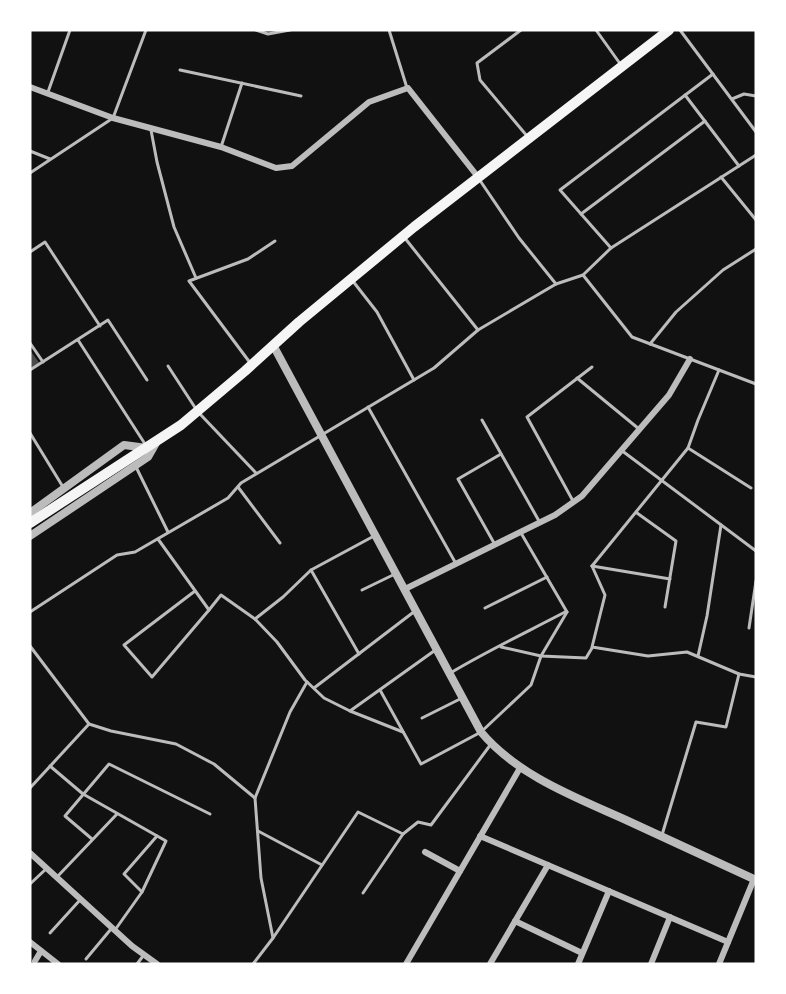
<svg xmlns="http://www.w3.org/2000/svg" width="786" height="994" viewBox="0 0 786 994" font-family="Rubik,sans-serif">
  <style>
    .building { fill: #4a4a4a }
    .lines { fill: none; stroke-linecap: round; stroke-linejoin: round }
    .service { stroke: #bcbcbc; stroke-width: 3 }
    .minor { stroke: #bcbcbc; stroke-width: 6 }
    .tertiary { stroke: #bcbcbc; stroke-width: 8 }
    .primary { stroke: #f5f5f5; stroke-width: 10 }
  </style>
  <rect width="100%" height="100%" fill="#111"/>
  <polygon class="building" points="30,350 40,364 30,370"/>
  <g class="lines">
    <g class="service">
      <polyline points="256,30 268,34 290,30"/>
      <polyline points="389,30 407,88"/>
      <polyline points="521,30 477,63 480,80 527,136"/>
      <polyline points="596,30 621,65"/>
      <polyline points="680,30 756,132"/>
      <polyline points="180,70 301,96"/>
      <polyline points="48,92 70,30"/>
      <polyline points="685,95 739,166"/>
      <polyline points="732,99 744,94 756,96"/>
      <polyline points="151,130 157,162 174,227 196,278"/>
      <polyline points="221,147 242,83"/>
      <polyline points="30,151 50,159"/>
      <polyline points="30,173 113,118 146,30"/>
      <polyline points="721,177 756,220"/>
      <polyline points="479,179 519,238 556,284"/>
      <polyline points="581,214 705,121"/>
      <polyline points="404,237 478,330"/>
      <polyline points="611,248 560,190 713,74"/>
      <polyline points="30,252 45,242 100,326"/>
      <polyline points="583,275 632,337 756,384"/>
      <polyline points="352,280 377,312 414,380"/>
      <polyline points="78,340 145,444"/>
      <polyline points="30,343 43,362"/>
      <polyline points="650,344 676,312 723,270 756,249"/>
      <polyline points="251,364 189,281 248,259 275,241"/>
      <polyline points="168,366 196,409"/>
      <polyline points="30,370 108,320 147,380"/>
      <polyline points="577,378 639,429"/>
      <polyline points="368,407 455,562"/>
      <polyline points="200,414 256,473"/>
      <polyline points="482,420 539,521"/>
      <polyline points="30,433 63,487"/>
      <polyline points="688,448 698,420 719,370"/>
      <polyline points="621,450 756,551"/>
      <polyline points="136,467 168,532"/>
      <polyline points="238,487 280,543"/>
      <polyline points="573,501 527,417 592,367"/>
      <polyline points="637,513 676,541 665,607"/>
      <polyline points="521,533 567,612"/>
      <polyline points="158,539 209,610 221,595 255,619 277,642 305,680 324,698 350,711 403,732"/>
      <polyline points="494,543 458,479 501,454"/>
      <polyline points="592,566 605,595 592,647 648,656 687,652 739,674 756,677"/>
      <polyline points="592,566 688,448 751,488"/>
      <polyline points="592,566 670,579"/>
      <polyline points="311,570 359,654"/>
      <polyline points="362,590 395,574"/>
      <polyline points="195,591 124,645 152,677 209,610"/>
      <polyline points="485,608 547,577"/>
      <polyline points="30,612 117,555 135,552 228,498 241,483 434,368 478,330 556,284 583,275 611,248 756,155"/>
      <polyline points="255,619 283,597 311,570 374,536"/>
      <polyline points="749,628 756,581"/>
      <polyline points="30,646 89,724 111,731 176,744 214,764 255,798"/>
      <polyline points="501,647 541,656 586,658 592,648"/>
      <polyline points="698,656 707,616 721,525"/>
      <path d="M452,672C489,650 527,632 565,612"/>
      <polyline points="314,688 415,611"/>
      <polyline points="380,690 421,764 481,732 531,685 541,656 567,612"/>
      <polyline points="350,711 434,651"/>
      <polyline points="422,718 462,698"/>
      <polyline points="50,766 83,794 166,841 142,892 115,930"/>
      <polyline points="30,788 89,724"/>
      <polyline points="258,831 322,865"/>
      <polyline points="662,835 696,722 726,727 739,674"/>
      <polyline points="92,839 65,816 109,764 210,814"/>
      <polyline points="57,877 117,814"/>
      <polyline points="30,884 46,869"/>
      <polyline points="142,892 124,874 157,836"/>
      <polyline points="363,893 403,834 418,822 431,825 491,744"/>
      <polyline points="50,933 80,900"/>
      <polyline points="273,938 261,878 255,798 290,712 307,682"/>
      <polyline points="86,959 111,929"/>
      <polyline points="137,964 143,956"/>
      <polyline points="253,964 273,938 358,812 403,834"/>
    </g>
    <g class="minor">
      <polyline points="30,87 113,118 221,147 276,168 292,166 369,102 408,88 478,177"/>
      <polyline points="405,589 555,515 582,496 669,395 690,359"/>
      <polyline points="480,836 728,942"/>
      <polyline points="425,852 460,871"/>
      <polyline points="30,853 132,946 157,964"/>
      <polyline points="515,921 582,953"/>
      <polyline points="30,942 58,964"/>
      <polyline points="35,961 41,951"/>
      <polyline points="406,964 520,768"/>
      <polyline points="490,964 548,865"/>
      <polyline points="578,964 609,891"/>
      <polyline points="651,964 670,917"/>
      <polyline points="719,964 754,879"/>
    </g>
    <g class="tertiary">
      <path d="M273,345L481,732C518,776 575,797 626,820C669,840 713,860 756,880"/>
      <polyline points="30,513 124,445 147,448"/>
      <polyline points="30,536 148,457 156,443"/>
    </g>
    <polyline class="primary" points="30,523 181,425 245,371 299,322 414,227 669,30"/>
  </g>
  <rect width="786" height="994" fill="none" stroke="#ffffff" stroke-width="63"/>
</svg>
